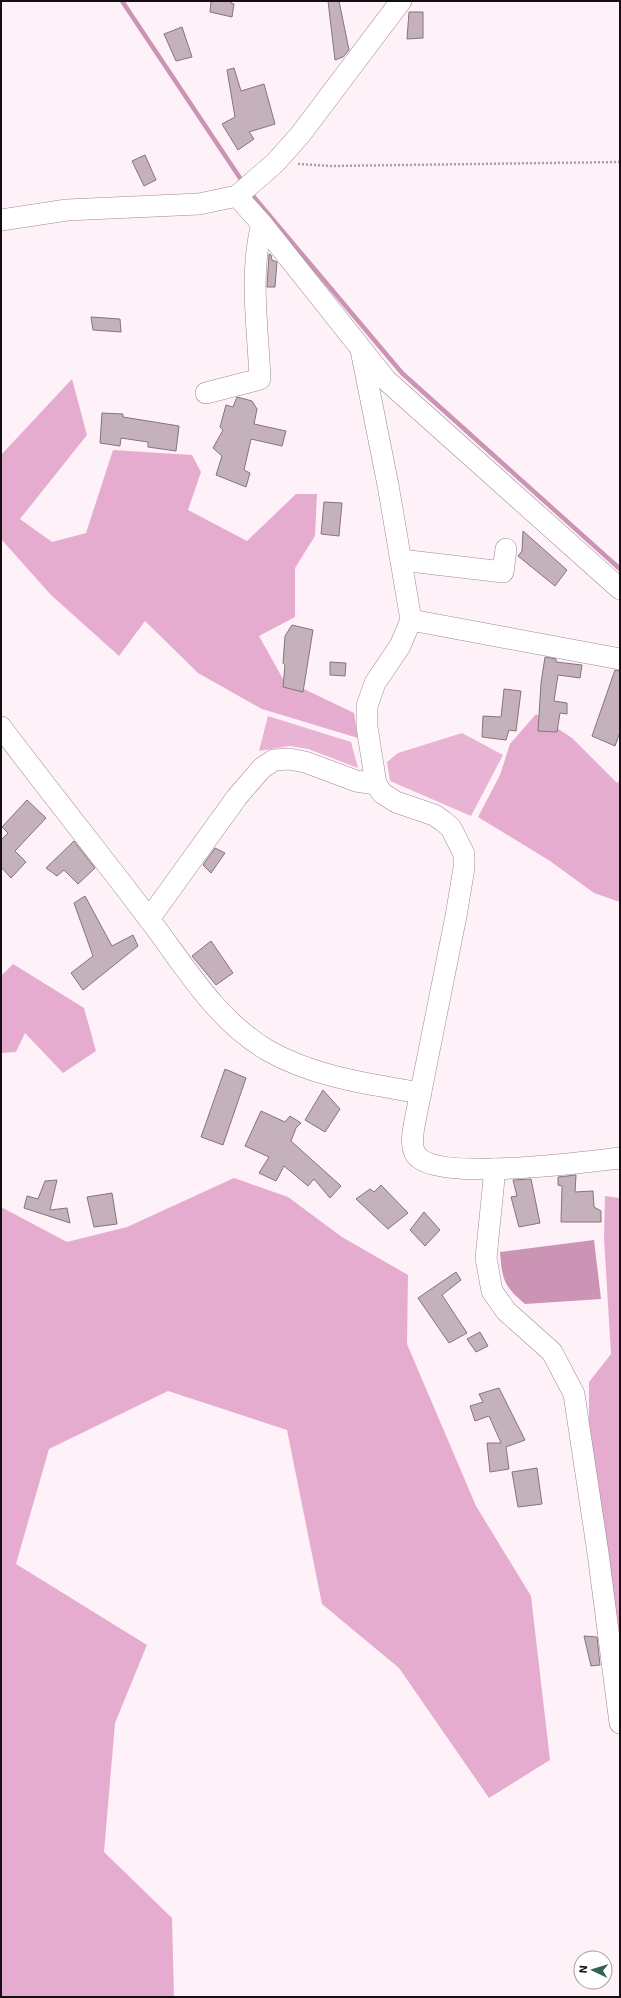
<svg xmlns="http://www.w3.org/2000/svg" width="621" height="1998" viewBox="0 0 621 1998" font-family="'Exo 2',sans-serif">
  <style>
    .green { fill: #e9b4d3 }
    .forest { fill: #e6accf }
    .water { fill: #cb93b4 }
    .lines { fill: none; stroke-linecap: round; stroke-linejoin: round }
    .stream { stroke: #cb93b4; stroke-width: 4.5 }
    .building { fill: #c5b1bc; stroke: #86737e }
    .minor-casing { stroke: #9d8a95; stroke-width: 22 }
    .path { stroke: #a99ea4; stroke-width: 2.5; stroke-dasharray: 2 2; stroke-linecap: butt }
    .minor { stroke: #fff; stroke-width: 21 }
  </style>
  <rect width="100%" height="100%" fill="#fef1f8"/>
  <g class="green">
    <polygon points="268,716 351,742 358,768 308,749 290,746 259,751"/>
    <polygon points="462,733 503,755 471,816 390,781 387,762 398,753"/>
  </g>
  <g class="forest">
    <polygon points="72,379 87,435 20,519 52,542 86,533 113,450 192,455 201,472 188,510 247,541 296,494 317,494 315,536 295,568 295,617 259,636 283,679 354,713 358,738 262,709 198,673 145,621 119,656 51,595 1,539 1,455"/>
    <polygon points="536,714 572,738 617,783 620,781 620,902 594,893 550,861 478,817 500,775 510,744"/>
    <polygon points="13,964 84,1008 96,1051 63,1073 25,1033 16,1052 1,1053 1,976"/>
    <polygon points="234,1178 288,1197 342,1237 408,1275 407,1344 476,1506 531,1596 550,1760 489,1798 399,1668 322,1604 287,1430 168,1391 49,1449 16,1564 147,1645 115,1723 104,1852 172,1918 174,1997 1,1997 1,1207 67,1242 127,1227"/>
    <polygon points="605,1196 620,1198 620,1700 589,1431 589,1382 611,1354 604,1238"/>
  </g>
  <path class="water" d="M594,1240L601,1299L525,1304C504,1286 502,1280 500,1252Z"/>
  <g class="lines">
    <g class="stream">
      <polyline points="122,1 242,181"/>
      <polyline points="253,196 402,373 620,569"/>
    </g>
  </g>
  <g class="building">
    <polygon points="211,1 232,1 231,3 234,4 232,17 210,12"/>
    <polygon points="328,1 339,1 349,50 343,57 335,60"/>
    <polygon points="409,12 423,12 423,38 407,39"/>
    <polygon points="182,27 192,57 176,61 164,34"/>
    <polygon points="234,68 241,91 264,84 275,124 249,132 254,139 238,150 222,124 235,117 227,70"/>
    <polygon points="145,155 156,180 144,186 132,161"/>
    <polygon points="269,254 271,255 272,260 277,262 275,287 267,287"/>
    <polygon points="91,317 120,319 121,332 93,330"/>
    <polygon points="237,397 252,401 257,409 254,424 286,431 282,446 251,439 244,470 250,473 246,487 216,475 222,456 213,448 223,430 220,427 226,405 233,407"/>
    <polygon points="102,413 123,414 123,417 179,426 176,451 148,447 148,442 121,438 120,446 100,443"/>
    <polygon points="324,502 342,503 339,536 321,534"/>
    <polygon points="523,531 567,570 555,586 518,556 522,551"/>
    <polygon points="292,625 313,630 303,692 283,687 285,665 283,663 285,636"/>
    <polygon points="545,657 556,659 556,662 582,665 580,678 558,675 554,701 567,703 567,714 560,713 557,732 538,731 541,683"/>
    <polygon points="330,662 346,663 345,676 330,675"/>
    <polygon points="615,670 620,671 620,732 615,746 592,736"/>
    <polygon points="504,689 521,691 516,731 509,730 506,740 482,737 483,716 501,717"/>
    <polygon points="27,800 46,818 15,851 26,862 11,878 1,867 1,840 8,833 2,827"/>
    <polygon points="74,841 95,868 78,884 64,870 57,876 46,868"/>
    <polygon points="215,848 225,853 211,873 203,865"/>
    <polygon points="85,896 112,946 133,935 138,946 83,990 71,973 93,956 74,903"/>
    <polygon points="211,941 233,973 216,985 192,956"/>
    <polygon points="225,1069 246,1078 223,1145 201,1137"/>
    <polygon points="323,1090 340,1109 325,1132 305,1120"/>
    <polygon points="261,1111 285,1122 290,1116 301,1123 296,1128 291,1141 341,1186 330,1198 314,1179 308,1186 284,1166 276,1181 259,1173 269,1157 245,1146"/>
    <polygon points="576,1175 575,1192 593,1191 594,1207 601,1211 601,1222 561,1222 562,1186 558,1185 558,1177"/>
    <polygon points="531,1179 540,1223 519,1227 511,1197 517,1196 513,1180"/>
    <polygon points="57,1180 50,1210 67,1208 70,1223 24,1208 27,1196 38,1199 45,1181"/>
    <polygon points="381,1185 408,1213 388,1229 356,1199 370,1189 374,1192"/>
    <polygon points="112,1193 117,1224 94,1227 87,1197"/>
    <polygon points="424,1212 440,1230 425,1246 410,1230"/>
    <polygon points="456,1272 461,1280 442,1295 467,1333 449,1343 418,1298"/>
    <polygon points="480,1332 488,1346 476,1352 467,1339"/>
    <polygon points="499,1388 525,1440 506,1447 509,1469 490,1472 487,1443 501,1443 489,1416 475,1421 470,1406 483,1402 479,1394"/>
    <polygon points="537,1468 542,1504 518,1507 512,1472"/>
    <polygon points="584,1636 597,1637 600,1665 591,1666"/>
  </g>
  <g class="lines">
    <g class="minor-casing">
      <g id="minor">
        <polyline points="237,196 262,224 386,380 620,589"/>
        <polyline points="1,220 67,210 199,204 237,196 275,163 300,135 401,1"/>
        <path d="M361,350L388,485L411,620L400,646L375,683L367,706V727L376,784L382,793L396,802L434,815L443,821L451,828L464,854V868L456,916L416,1116C414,1127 409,1144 416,1155C437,1182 585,1162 620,1158"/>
        <path d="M206,393L260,379C258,328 249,274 262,224"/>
        <polyline points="401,560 503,572 506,549"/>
        <polyline points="411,620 620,659"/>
        <path d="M1,727C49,791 100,854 149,919C185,966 215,1019 267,1050C314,1077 368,1084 421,1093"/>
        <polyline points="149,919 237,797 262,768 274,760 289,759 305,762 356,781 376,784"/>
        <polyline points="495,1169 486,1258 492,1291 506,1311 552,1352 574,1394 598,1553 620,1723"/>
      </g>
    </g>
    <polyline class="path" points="298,164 332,166 620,162"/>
    <use href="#minor" class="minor"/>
  </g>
  <rect width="621" height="1998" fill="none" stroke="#150e12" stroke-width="4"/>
  <g transform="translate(593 1970) rotate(274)"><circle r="19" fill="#ffffff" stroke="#a19fa0"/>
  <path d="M0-3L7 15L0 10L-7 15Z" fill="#2f664e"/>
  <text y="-6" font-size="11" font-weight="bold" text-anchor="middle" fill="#150e12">N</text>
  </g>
</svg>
